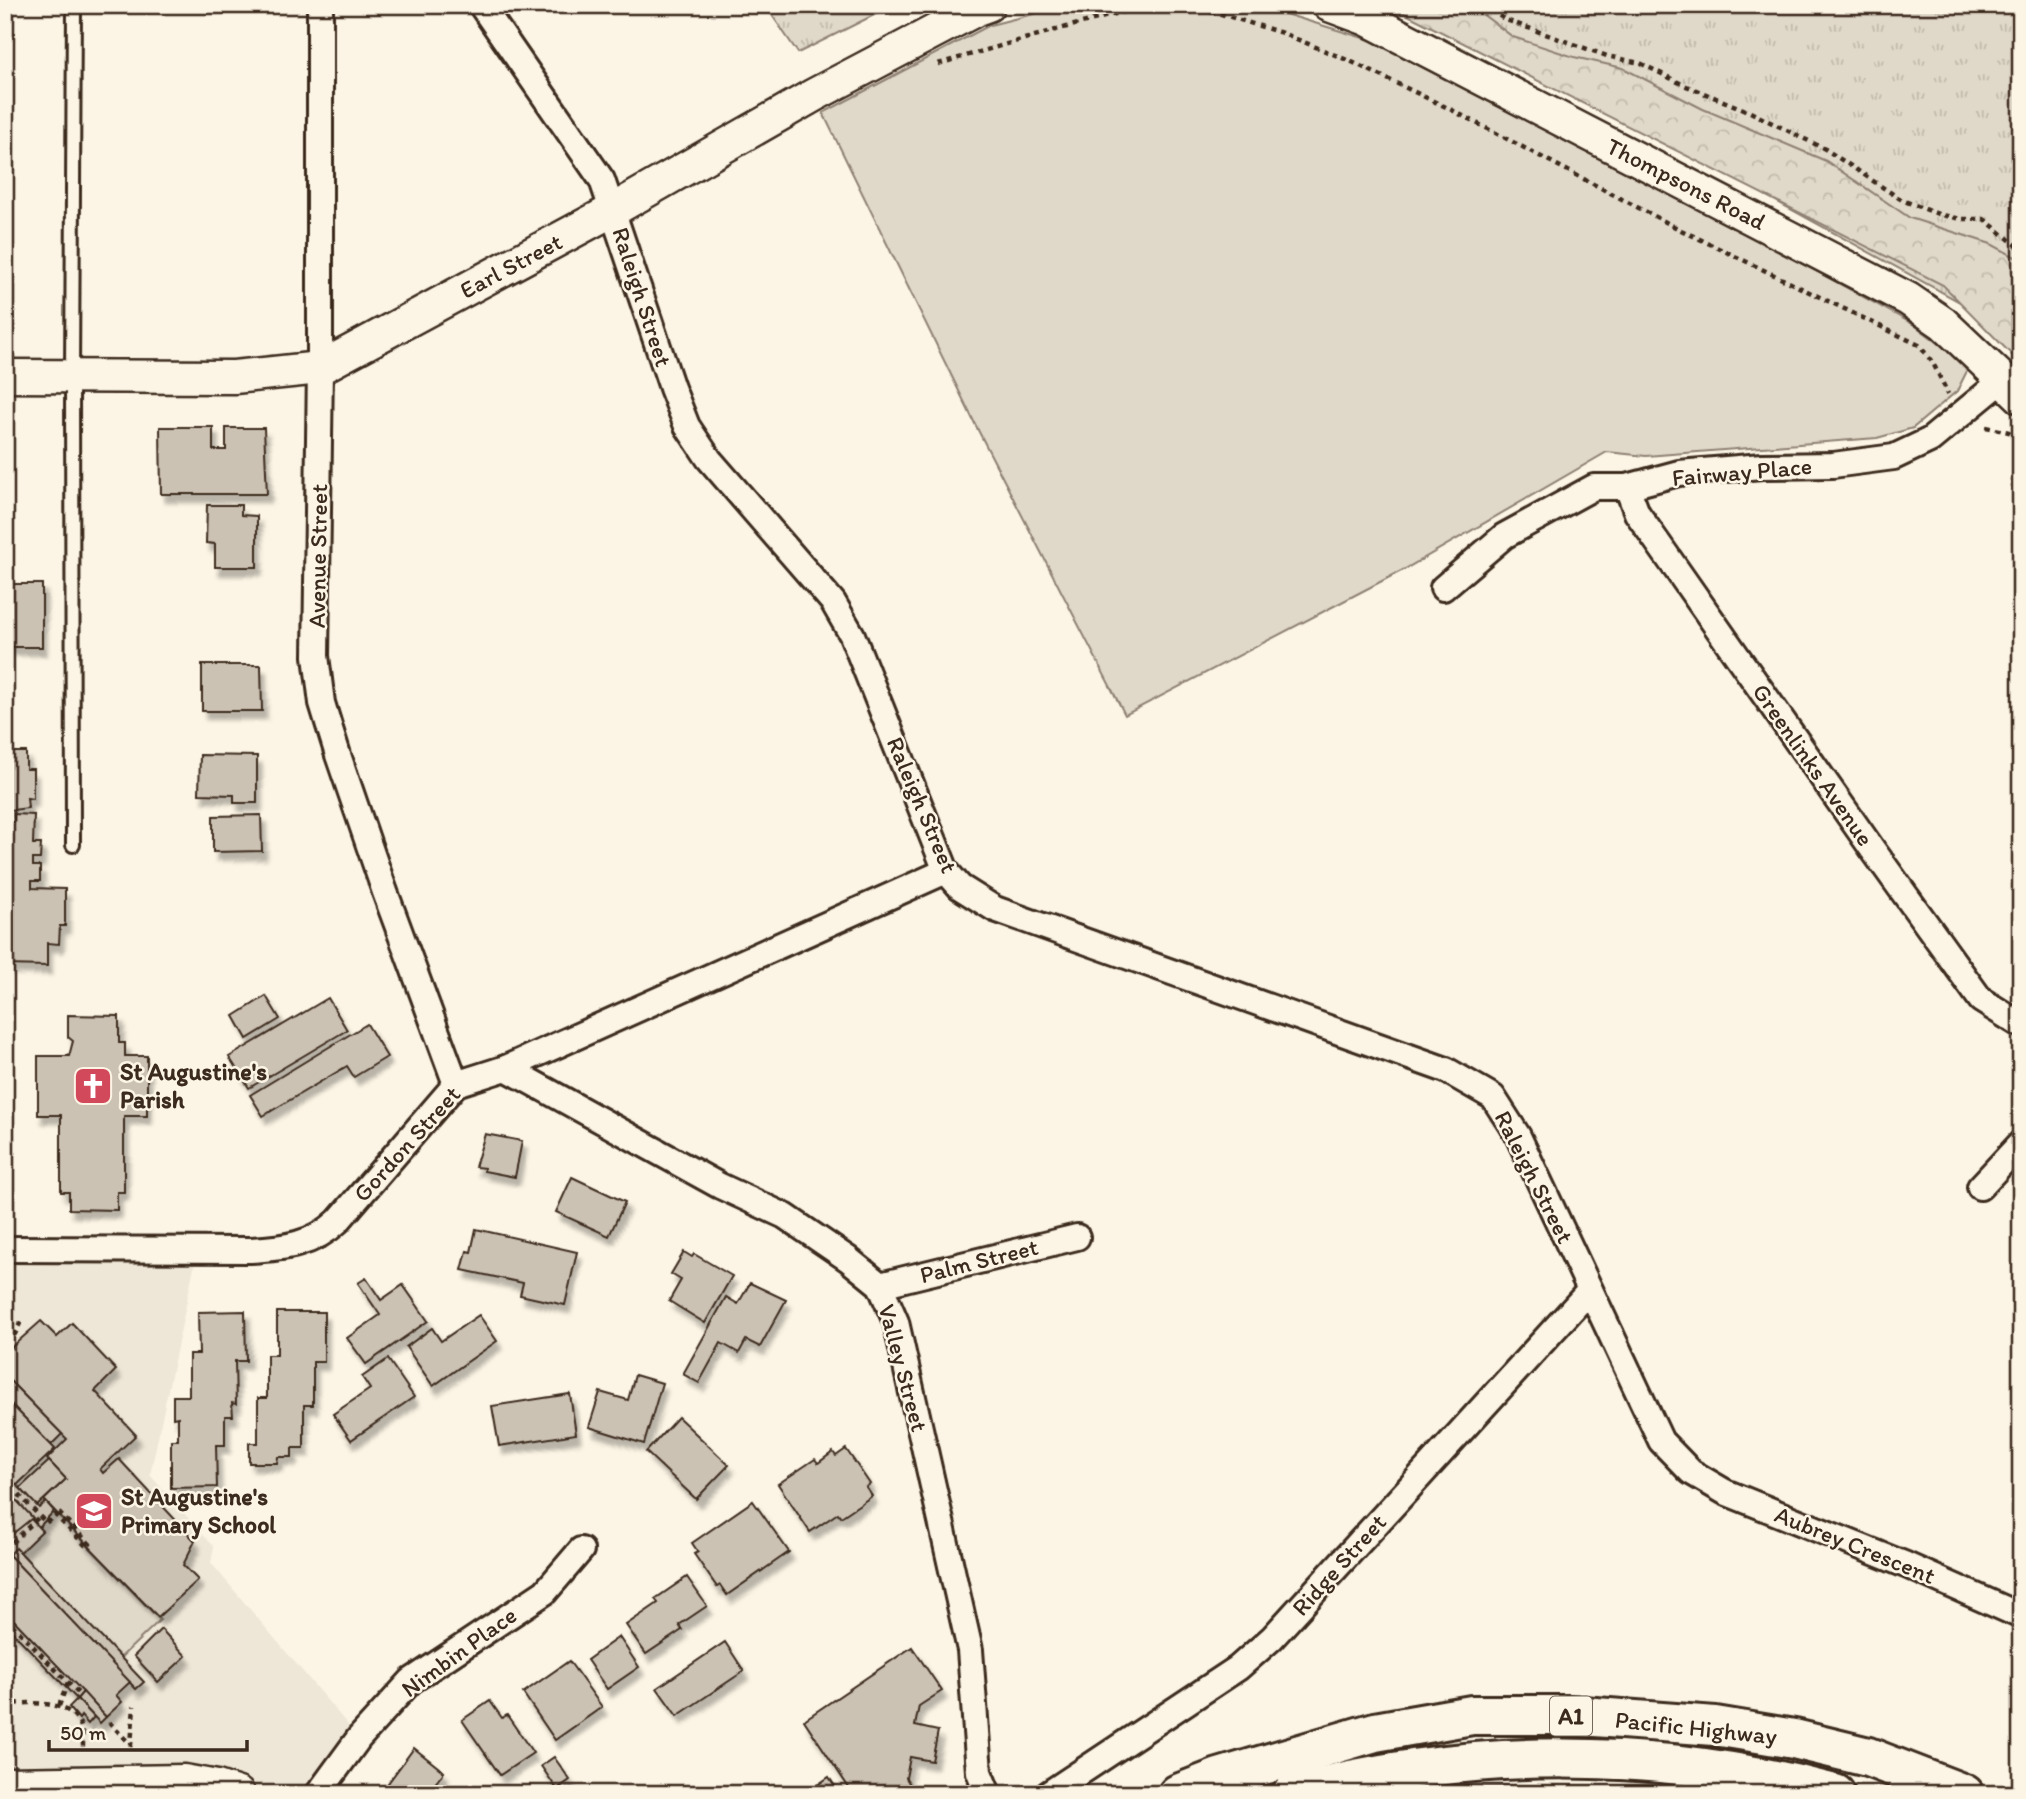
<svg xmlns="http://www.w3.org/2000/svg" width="2026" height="1799" viewBox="0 0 2026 1799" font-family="Itim,sans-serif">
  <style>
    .built { fill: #eee6d6 }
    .grass { fill: url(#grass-tufts); stroke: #8e8173; stroke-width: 2 }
    .forest { fill: url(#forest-crowns); stroke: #8e8173; stroke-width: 2 }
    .park { fill: #e0d8c8; stroke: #8e8173; stroke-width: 2 }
    .building { fill: #ccc2b3; stroke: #3b2a1e; stroke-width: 2; filter: url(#shadow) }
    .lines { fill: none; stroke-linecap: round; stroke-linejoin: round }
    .service-casing { stroke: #3b2a1e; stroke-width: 18 }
    .minor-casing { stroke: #3b2a1e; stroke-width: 30 }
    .tertiary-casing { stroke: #3b2a1e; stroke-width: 37 }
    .trunk-casing { stroke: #3b2a1e; stroke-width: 44 }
    .path { stroke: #3b2a1e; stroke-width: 4.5; stroke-dasharray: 5 5; stroke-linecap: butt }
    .service { stroke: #fcf5e5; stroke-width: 12 }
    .minor { stroke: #fcf5e5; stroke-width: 24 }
    .tertiary { stroke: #fcf5e5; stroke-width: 32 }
    .trunk { stroke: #fcf5e5; stroke-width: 38 }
    .labels { text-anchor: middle; stroke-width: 5; stroke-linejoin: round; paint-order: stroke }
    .shield { fill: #fcf5e5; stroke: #75675a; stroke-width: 2 }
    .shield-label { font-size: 23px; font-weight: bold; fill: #3b2a1e }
    .street-label { font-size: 24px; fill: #3b2a1e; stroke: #fcf5e5 }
    .poi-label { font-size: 24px; font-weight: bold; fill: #3b2a1e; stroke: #fcf5e5; text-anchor: start }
  </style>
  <defs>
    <pattern id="grass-tufts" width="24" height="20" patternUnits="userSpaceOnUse" patternTransform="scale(1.75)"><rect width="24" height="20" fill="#e0d8c8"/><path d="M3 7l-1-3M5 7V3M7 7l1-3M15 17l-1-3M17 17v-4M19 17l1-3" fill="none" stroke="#c1baab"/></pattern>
    <pattern id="forest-crowns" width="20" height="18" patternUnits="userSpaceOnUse" patternTransform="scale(1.75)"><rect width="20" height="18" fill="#e0d8c8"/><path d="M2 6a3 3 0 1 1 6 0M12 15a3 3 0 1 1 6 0" fill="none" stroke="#c1baab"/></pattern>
    <filter id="shadow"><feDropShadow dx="4.5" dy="8" stdDeviation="2" flood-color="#0004"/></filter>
  </defs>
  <rect width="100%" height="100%" fill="#fcf5e5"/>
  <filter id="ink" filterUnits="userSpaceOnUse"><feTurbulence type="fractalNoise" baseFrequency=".0143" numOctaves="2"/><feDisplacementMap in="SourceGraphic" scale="14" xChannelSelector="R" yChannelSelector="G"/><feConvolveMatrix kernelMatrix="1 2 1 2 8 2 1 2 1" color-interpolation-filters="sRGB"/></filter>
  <g filter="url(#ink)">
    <polygon class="built" points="198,1248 150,1475 214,1547 211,1563 359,1738 318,1794 238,1794 5,1784 5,1249"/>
    <g class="grass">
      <polygon points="765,5 894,5 798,53"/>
      <polygon points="1407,5 2021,5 2021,350 1980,313 1535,69"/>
    </g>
    <g class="forest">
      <polygon points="1388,5 1462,5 1478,11 1513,37 1574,57 1623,68 1703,109 1826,161 1910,218 1991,244 2021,260 2021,364 1943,285"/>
      <polygon points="1511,1786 1571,1789 1562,1794 1364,1794 1372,1791"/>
    </g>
    <g class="park">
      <polygon points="1069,5 1256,5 1370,40 1809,267 1913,324 1957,357 1967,371 1957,391 1913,428 1877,438 1646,456 1607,452 1405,569 1125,715 979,432 823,113 990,25"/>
      <polygon points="54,1511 160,1620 120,1658 20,1552 42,1531 39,1527"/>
    </g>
    <g class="building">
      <polygon points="160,427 213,427 213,450 226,450 226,428 264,428 267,494 161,494"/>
      <polygon points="207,505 241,505 241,515 257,516 257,567 215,567 215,544 206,543"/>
      <rect x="5" y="584" width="37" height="63"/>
      <polygon points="202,665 261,665 262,711 202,711"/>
      <polygon points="5,752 26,752 26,769 33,769 33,799 27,798 28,808 5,811"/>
      <polygon points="200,755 257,756 257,803 234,803 234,795 199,794"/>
      <polygon points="14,814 34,815 33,844 41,844 40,859 33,859 33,866 40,866 40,881 32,881 32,888 65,889 65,926 60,926 59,944 47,943 47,966 5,965 5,822 14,822"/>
      <polygon points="261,815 262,851 213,852 213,816"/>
      <polygon points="266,996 280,1019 247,1039 234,1016"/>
      <polygon points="328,998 347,1030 249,1088 229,1057"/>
      <polygon points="68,1015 119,1016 119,1043 125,1043 125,1056 147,1056 147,1116 124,1116 124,1192 117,1192 117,1210 69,1209 69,1192 61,1192 61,1115 38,1115 38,1056 69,1056 73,1041 68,1037"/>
      <polygon points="367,1024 387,1057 354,1077 347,1066 263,1116 250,1095"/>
      <polygon points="485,1134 522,1141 515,1177 484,1171 484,1168 475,1167"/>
      <polygon points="572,1177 625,1202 609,1236 556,1212"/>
      <polygon points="476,1229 577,1252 565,1305 520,1295 523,1283 462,1270 467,1251 471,1252"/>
      <polygon points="684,1252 692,1257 694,1254 732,1276 705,1323 669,1301 681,1280 671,1274"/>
      <polygon points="366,1278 381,1300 403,1285 428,1321 366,1364 347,1338 380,1315 358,1283"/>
      <polygon points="750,1283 786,1300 760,1347 746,1340 739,1353 721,1343 699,1383 683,1374 726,1297 738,1304"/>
      <polygon points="245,1311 246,1361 235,1361 236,1404 232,1403 233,1416 225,1416 225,1445 216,1445 217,1487 171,1488 171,1440 178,1440 178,1417 173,1418 173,1396 189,1396 189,1354 199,1354 198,1312"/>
      <polygon points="277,1312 324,1312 324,1362 313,1362 313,1405 304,1405 304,1448 292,1448 292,1457 278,1457 277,1463 249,1463 249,1443 258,1443 258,1398 267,1398 267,1355 277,1355"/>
      <polygon points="479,1315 497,1341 433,1386 406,1347 432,1328 441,1341"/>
      <polygon points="41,1321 57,1337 72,1323 116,1370 95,1391 136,1435 100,1469 103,1473 119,1459 195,1541 183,1565 198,1580 158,1617 44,1500 66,1479 47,1459 67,1439 5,1376 5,1353"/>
      <polygon points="388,1359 414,1397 351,1440 333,1414 370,1389 362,1377"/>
      <polygon points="635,1375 662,1383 644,1444 589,1427 600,1392 628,1400"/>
      <polygon points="5,1376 62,1434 51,1445 5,1398"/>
      <polygon points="570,1394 576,1434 499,1446 492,1406"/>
      <polygon points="5,1398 55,1449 17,1485 5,1473"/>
      <polygon points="678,1417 729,1465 696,1499 646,1452"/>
      <polygon points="846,1449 870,1484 866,1487 872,1496 841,1517 838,1513 810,1532 778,1484 815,1459 818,1463 833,1452 836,1456"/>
      <polygon points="49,1461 66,1479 37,1506 20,1488"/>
      <polygon points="5,1473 39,1508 46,1502 54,1511 39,1527 5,1488"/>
      <polygon points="5,1488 33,1518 5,1544"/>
      <polygon points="753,1501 789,1552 727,1595 720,1585 717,1587 694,1554 698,1552 692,1543"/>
      <polygon points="31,1519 42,1531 10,1562 5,1557 5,1540"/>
      <polygon points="16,1548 144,1682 136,1689 9,1555"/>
      <polygon points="9,1555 130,1682 116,1695 122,1702 106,1717 5,1611 5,1559"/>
      <polygon points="687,1577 707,1606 679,1625 682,1630 646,1654 626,1625 658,1603 655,1599"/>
      <polygon points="5,1611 83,1692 77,1699 5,1624"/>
      <polygon points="161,1629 186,1656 158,1682 134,1656"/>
      <polygon points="619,1637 639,1667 607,1689 587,1660"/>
      <polygon points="725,1642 744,1671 677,1716 657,1688"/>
      <polygon points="912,1647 942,1691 919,1706 915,1726 938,1731 932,1761 910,1757 906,1778 916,1794 853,1794 804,1720"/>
      <polygon points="569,1661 602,1707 555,1740 523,1693"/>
      <polygon points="83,1692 106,1717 100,1723 77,1699"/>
      <polygon points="77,1699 94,1717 88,1724 81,1716 79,1719 69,1707"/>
      <polygon points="490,1701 502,1718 507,1715 533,1753 500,1775 462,1720"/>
      <polygon points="414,1748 444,1772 427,1794 380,1794"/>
      <polygon points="554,1757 570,1780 557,1789 541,1766"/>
      <polygon points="829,1777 840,1794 817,1794 813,1788"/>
    </g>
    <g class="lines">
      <g class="service-casing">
        <polyline id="service" points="73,845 72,376 74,5"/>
      </g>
      <g class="minor-casing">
        <g id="minor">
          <polyline points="320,5 320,368 316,656 322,703 338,755 385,892 456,1084"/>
          <polyline points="481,5 602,180 672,388 687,426 709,459 833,602 852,635 946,871 960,887 995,909 1446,1070 1493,1097 1518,1136 1661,1441 1691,1472 1725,1492 1906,1565 2021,1616"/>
          <polyline points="1627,487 1637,513 1873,850 1981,1000 2021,1025"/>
          <polyline points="1443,588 1504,536 1594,487 1627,487 1679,473 1762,466 1833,465 1894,457 1930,440 2004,379"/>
          <polyline points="506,1068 720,1186 785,1216 848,1259 880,1285 896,1322 970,1650 979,1772 988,1794"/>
          <polyline points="1980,1187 2021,1143"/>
          <path d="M5,1249L251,1250C284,1248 313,1245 338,1221L456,1084L506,1068L946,871"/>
          <polyline points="880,1285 1077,1237"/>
          <polyline points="318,1794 359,1738 411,1681 545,1592 581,1550"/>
          <polyline points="1048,1794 1238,1668 1272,1638 1590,1290"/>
        </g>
      </g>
      <g class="tertiary-casing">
        <g id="tertiary">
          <polyline points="1329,5 1367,19 1908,299 1943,323 2021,397"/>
          <polyline points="5,376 234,377 320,368 613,210 814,95 977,9 988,5"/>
          <polyline points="5,1784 184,1781 217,1787 238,1794"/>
        </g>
      </g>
      <g class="trunk-casing">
        <g id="trunk">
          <polyline points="1178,1794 1219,1778 1375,1732 1472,1715 1569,1715 1715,1726 1794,1739 1868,1757 1964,1794"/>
          <path d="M1292,1794C1468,1746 1659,1747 1835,1794"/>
        </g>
      </g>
      <g class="path">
        <polyline points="1482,5 1506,20 1607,56 1640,63 1684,85 1748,111 1825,149 1902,200 1938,214 1961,219 1984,219 2021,249"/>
        <polyline points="938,64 1052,31 1138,8 1181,8 1218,13 1282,33 1352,62 1448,108 1681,230 1919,345 1933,363 1948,394"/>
        <polyline points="1986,427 2009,432 2021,441"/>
        <polyline points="5,1340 15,1334 22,1319"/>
        <polyline points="5,1480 46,1523 55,1515 87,1547 90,1544 58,1512 57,1514"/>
        <polyline points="5,1549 40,1516"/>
        <polyline points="5,1617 79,1694"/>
        <path d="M5,1704C29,1703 74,1698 82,1730C83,1735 83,1742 83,1747"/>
        <polyline points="59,1706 68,1682"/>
        <polyline points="109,1722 131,1745 134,1706"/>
      </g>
      <use href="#service" class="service"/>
      <use href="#minor" class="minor"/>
      <use href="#tertiary" class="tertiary"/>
      <use href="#trunk" class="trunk"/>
    </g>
  </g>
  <defs>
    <g id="church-square" transform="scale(2.0125)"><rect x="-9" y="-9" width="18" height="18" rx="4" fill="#d1495b" stroke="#fcf5e5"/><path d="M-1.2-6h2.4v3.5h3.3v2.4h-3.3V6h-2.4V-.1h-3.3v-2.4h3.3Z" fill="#fff"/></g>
    <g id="school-square" transform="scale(2.0125)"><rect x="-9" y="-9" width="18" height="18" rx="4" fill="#d1495b" stroke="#fcf5e5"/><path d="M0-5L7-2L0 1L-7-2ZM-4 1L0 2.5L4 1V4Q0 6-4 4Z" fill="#fff"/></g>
  </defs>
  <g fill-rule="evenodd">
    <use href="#church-square" x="93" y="1086"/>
    <use href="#school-square" x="94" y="1511"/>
  </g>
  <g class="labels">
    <rect class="shield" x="1550" y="1696.5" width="42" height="39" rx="5"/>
    <g class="shield-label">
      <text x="1571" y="1724">A1</text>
    </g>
    <g class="street-label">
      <text transform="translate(1686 184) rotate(27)" y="8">Thompsons Road</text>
      <text transform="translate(511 266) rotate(-28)" y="8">Earl Street</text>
      <text transform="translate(642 297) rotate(72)" y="8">Raleigh Street</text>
      <text transform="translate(1742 472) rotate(-5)" y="8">Fairway Place</text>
      <text transform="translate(318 556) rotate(-89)" y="8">Avenue Street</text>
      <text transform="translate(1813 765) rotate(55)" y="8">Greenlinks Avenue</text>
      <text transform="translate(922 805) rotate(67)" y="8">Raleigh Street</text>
      <text transform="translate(407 1144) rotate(-48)" y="8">Gordon Street</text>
      <text transform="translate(1534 1177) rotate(63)" y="8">Raleigh Street</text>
      <text transform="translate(979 1261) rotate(-14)" y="8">Palm Street</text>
      <text transform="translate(903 1368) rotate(75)" y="8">Valley Street</text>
      <text transform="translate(1855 1545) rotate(22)" y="8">Aubrey Crescent</text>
      <text transform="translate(1339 1565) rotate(-48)" y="8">Ridge Street</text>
      <text transform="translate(459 1652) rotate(-36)" y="8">Nimbin Place</text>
      <text transform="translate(1696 1728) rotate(6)" y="8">Pacific Highway</text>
    </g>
    <g class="poi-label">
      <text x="120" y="1080">St Augustine's<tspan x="120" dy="28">Parish</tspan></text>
      <text x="121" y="1505">St Augustine's<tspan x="121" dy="28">Primary School</tspan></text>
    </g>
  </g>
  <rect width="2026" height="1799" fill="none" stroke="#fcf5e5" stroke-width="28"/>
  <rect x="14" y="14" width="1998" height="1771" fill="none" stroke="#3b2a1e" stroke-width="2.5" filter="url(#ink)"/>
  <path d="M49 1740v10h198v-10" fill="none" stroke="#3b2a1e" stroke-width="3.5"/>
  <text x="60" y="1740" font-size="21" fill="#3b2a1e" stroke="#fcf5e5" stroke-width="5" paint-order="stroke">50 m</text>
</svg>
